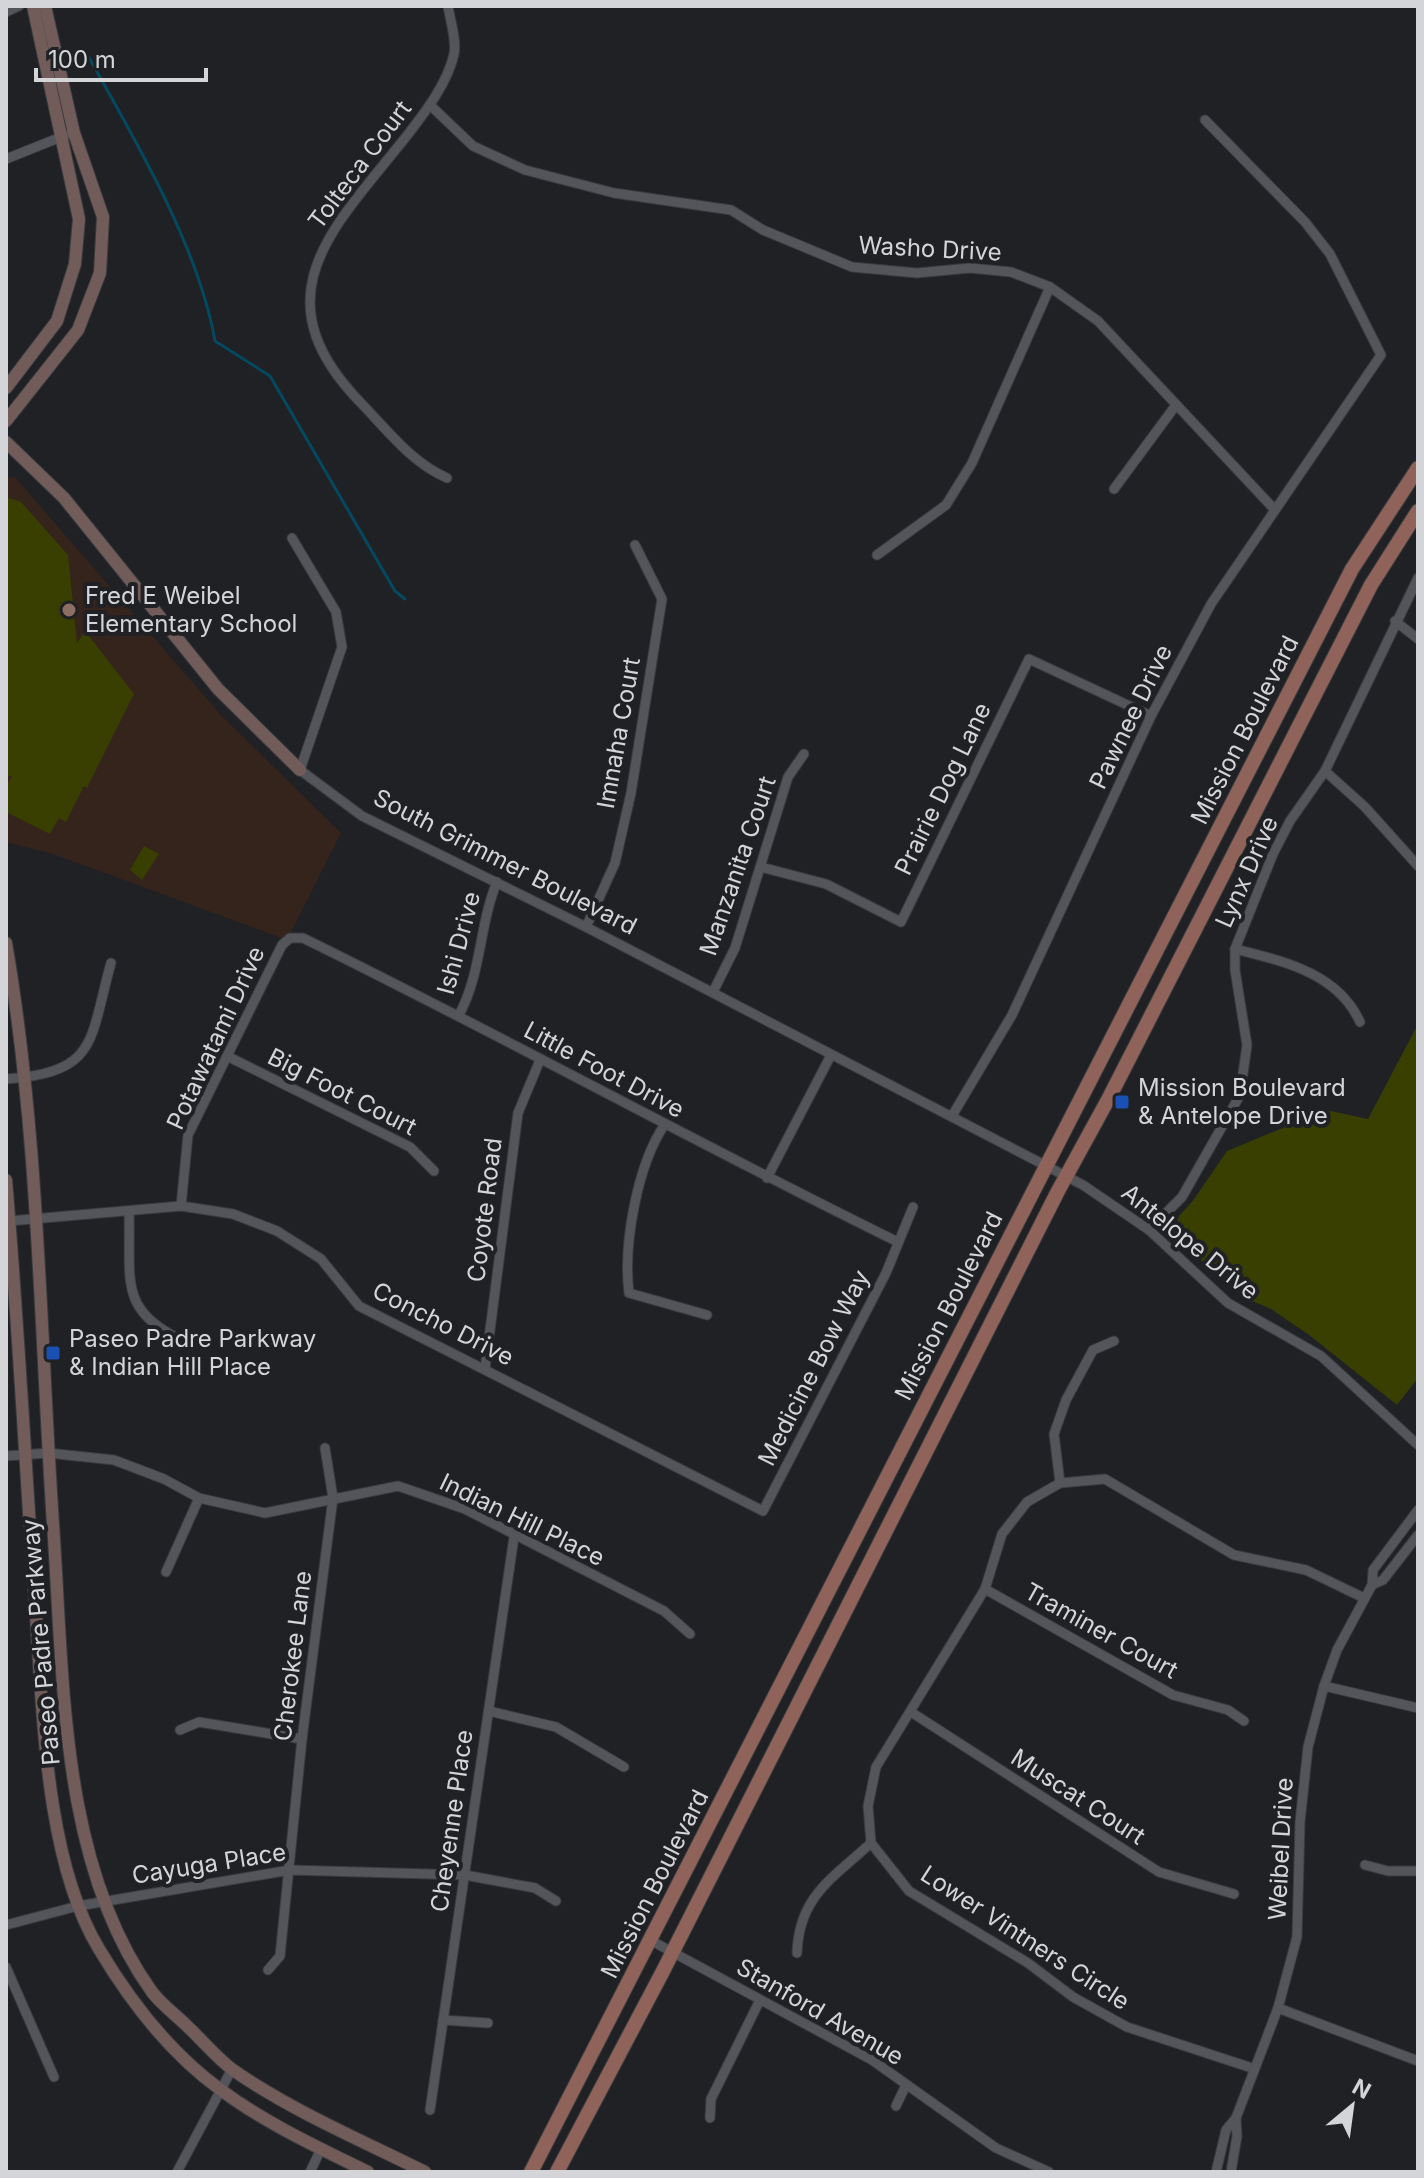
<svg xmlns="http://www.w3.org/2000/svg" width="1424" height="2178" viewBox="0 0 1424 2178" font-family="Inter,sans-serif">
  <style>
    .education { fill: #35241c }
    .green { fill: #383f00 }
    .lines { fill: none; stroke-linecap: round; stroke-linejoin: round }
    .stream { stroke: #044960; stroke-width: 3 }
    .street-casing { stroke: #3a3b3e; stroke-width: 11 }
    .secondary-casing { stroke: #3a3b3e; stroke-width: 14 }
    .primary-casing { stroke: #3a3b3e; stroke-width: 16 }
    .street { stroke: #53555a; stroke-width: 9 }
    .secondary { stroke: #715c5a; stroke-width: 12 }
    .primary { stroke: #90635a; stroke-width: 14 }
    .education-dot { fill: #8d6e63; stroke: #1f2125; stroke-width: 3 }
    .transit-dot { fill: #1a4fb4; stroke: #1f2125; stroke-width: 3 }
    .labels { text-anchor: middle; stroke-width: 8; stroke-linejoin: round; paint-order: stroke }
    .street-label { font-size: 24px; fill: #d4d5d8; stroke: #1f2125 }
    .poi-label { font-size: 24px; fill: #d4d5d8; stroke: #1f2125; text-anchor: start }
  </style>
  <rect width="100%" height="100%" fill="#1f2125"/>
  <polygon class="education" points="15,477 220,714 341,833 287,940 53,854 6,842 6,478"/>
  <g class="green">
    <polygon points="6,497 21,502 68,555 77,643 85,631 134,694 87,788 84,786 66,822 59,818 50,834 6,812 6,787 12,776 6,777"/>
    <polygon points="144,846 159,854 142,880 130,870"/>
    <polygon points="1418,1024 1418,1378 1397,1405 1309,1335 1271,1309 1243,1297 1174,1237 1170,1225 1192,1202 1227,1151 1326,1110 1368,1119"/>
  </g>
  <g class="lines">
    <path class="stream" d="M87,54C135,140 198,245 215,341L270,376L395,591L405,599"/>
    <g class="street-casing">
      <g id="street">
        <polyline points="6,12 19,6"/>
        <polyline points="430,105 473,146 525,170 614,193 731,210 763,230 852,267 917,273 970,268 1011,272 1050,287 1098,321 1275,510"/>
        <polyline points="6,159 66,135"/>
        <path d="M447,478C412,463 388,431 361,403C255,294 336,226 409,133C426,111 448,82 454,54C457,41 450,20 448,6"/>
        <polyline points="1114,489 1176,405"/>
        <polyline points="292,538 336,612 342,647 300,770 362,816 586,927 1083,1185 1149,1230 1228,1303 1321,1356 1418,1445"/>
        <polyline points="877,555 946,505 972,463 1050,287"/>
        <polyline points="1395,621 1418,639"/>
        <polyline points="1325,771 1365,807 1418,866"/>
        <polyline points="761,867 826,884 901,922 1029,659 1151,716"/>
        <polyline points="586,927 615,863 631,793 662,599 635,545"/>
        <path d="M1235,949C1283,961 1338,973 1360,1022"/>
        <polyline points="713,992 735,948 788,777 804,754"/>
        <path d="M459,1015C482,972 479,925 497,882"/>
        <polyline points="227,1056 410,1147 434,1171"/>
        <path d="M6,1079C99,1072 89,1041 111,963"/>
        <polyline points="952,1116 1012,1015 1151,716 1211,604 1381,355 1330,254 1305,222 1205,120"/>
        <path d="M665,1124C637,1165 623,1245 629,1293L707,1315"/>
        <polyline points="767,1178 831,1055"/>
        <path d="M181,1206L188,1135L282,945L290,938H303C503,1036 698,1144 898,1242"/>
        <path d="M129,1213C131,1285 117,1312 192,1345"/>
        <polyline points="9,1221 181,1206 233,1214 277,1231 321,1259 359,1306 763,1511 886,1273 913,1207"/>
        <polyline points="1149,1230 1182,1197 1240,1095 1247,1045 1235,970 1235,949 1273,854 1290,821 1325,771 1418,578"/>
        <polyline points="485,1369 518,1113 540,1060"/>
        <polyline points="6,1456 48,1453 114,1460 164,1479 199,1498 265,1513 398,1486 465,1509 664,1611 690,1634"/>
        <polyline points="1060,1483 1054,1434 1066,1400 1093,1350 1114,1341"/>
        <polyline points="166,1572 199,1498"/>
        <polyline points="1372,1585 1383,1580 1418,1535"/>
        <polyline points="985,1589 1173,1695 1228,1710 1244,1721"/>
        <polyline points="1324,1686 1418,1708"/>
        <polyline points="489,1711 556,1727 624,1767"/>
        <polyline points="911,1712 1159,1872 1234,1894"/>
        <polyline points="180,1730 199,1722 302,1739"/>
        <polyline points="1365,1865 1388,1871 1418,1871"/>
        <polyline points="6,1925 78,1906 290,1870 465,1875 535,1888 556,1901"/>
        <polyline points="650,1940 872,2060 996,2148 1049,2172"/>
        <path d="M797,1953C799,1896 833,1878 871,1843"/>
        <polyline points="6,1967 54,2077"/>
        <polyline points="268,1970 280,1956 302,1739 333,1498 325,1448"/>
        <polyline points="1278,2008 1418,2061"/>
        <polyline points="443,2020 488,2023"/>
        <polyline points="1252,2068 1127,2027 1073,1997 1028,1963 909,1891 871,1843 868,1806 876,1767 985,1589 1002,1534 1027,1502 1060,1483 1105,1479 1234,1555 1306,1570 1364,1598"/>
        <polyline points="896,2106 906,2085"/>
        <polyline points="430,2110 514,1537"/>
        <polyline points="710,2118 711,2099 760,2000"/>
        <polyline points="177,2172 232,2069"/>
        <polyline points="310,2172 321,2149"/>
        <polyline points="1216,2172 1226,2130 1236,2118"/>
        <polyline points="1231,2172 1237,2136 1236,2118 1278,2008 1297,1937 1300,1822 1308,1747 1324,1686 1337,1650 1372,1585 1373,1570 1418,1510"/>
      </g>
    </g>
    <g class="secondary-casing">
      <g id="secondary">
        <polyline points="6,388 57,321 75,264 79,219 33,6"/>
        <polyline points="6,421 78,330 100,273 103,217 74,133 45,6"/>
        <polyline points="6,442 64,498 218,689 300,770"/>
        <path d="M6,943C39,1135 40,1331 53,1524C64,1677 59,1863 152,1992C162,2005 176,2015 187,2026C202,2040 217,2058 233,2070C292,2111 361,2140 425,2172"/>
        <path d="M6,1180C18,1320 25,1461 35,1602C43,1707 44,1858 99,1949C130,2001 171,2054 221,2090C265,2123 319,2148 368,2172"/>
      </g>
    </g>
    <g class="primary-casing">
      <g id="primary">
        <polyline points="531,2172 1352,569 1418,468"/>
        <polyline points="557,2172 662,1973 1058,1191 1110,1096 1371,585 1418,511"/>
      </g>
    </g>
    <use href="#street" class="street"/>
    <use href="#secondary" class="secondary"/>
    <use href="#primary" class="primary"/>
  </g>
  <circle class="education-dot" cx="69" cy="610" r="8"/>
  <g class="transit-dot">
    <rect x="1114" y="1094" width="16" height="16" rx="4"/>
    <rect x="45" y="1345" width="16" height="16" rx="4"/>
  </g>
  <g class="labels">
    <g class="street-label">
      <text transform="translate(360 165) rotate(-53)" y="8">Tolteca Court</text>
      <text transform="translate(930 249) rotate(3)" y="8">Washo Drive</text>
      <text transform="translate(1131 717) rotate(-64)" y="8">Pawnee Drive</text>
      <text transform="translate(1245 730) rotate(-63)" y="8">Mission Boulevard</text>
      <text transform="translate(619 733) rotate(-80)" y="8">Imnaha Court</text>
      <text transform="translate(943 789) rotate(-64)" y="8">Prairie Dog Lane</text>
      <text transform="translate(505 862) rotate(27)" y="8">South Grimmer Boulevard</text>
      <text transform="translate(738 866) rotate(-71)" y="8">Manzanita Court</text>
      <text transform="translate(1247 872) rotate(-66)" y="8">Lynx Drive</text>
      <text transform="translate(459 943) rotate(-75)" y="8">Ishi Drive</text>
      <text transform="translate(216 1038) rotate(-65)" y="8">Potawatami Drive</text>
      <text transform="translate(604 1070) rotate(28)" y="8">Little Foot Drive</text>
      <text transform="translate(342 1092) rotate(27)" y="8">Big Foot Court</text>
      <text transform="translate(485 1210) rotate(-83)" y="8">Coyote Road</text>
      <text transform="translate(1190 1242) rotate(39)" y="8">Antelope Drive</text>
      <text transform="translate(949 1306) rotate(-63)" y="8">Mission Boulevard</text>
      <text transform="translate(443 1324) rotate(27)" y="8">Concho Drive</text>
      <text transform="translate(814 1368) rotate(-63)" y="8">Medicine Bow Way</text>
      <text transform="translate(522 1520) rotate(26)" y="8">Indian Hill Place</text>
      <text transform="translate(1101 1631) rotate(29)" y="8">Traminer Court</text>
      <text transform="translate(41 1642) rotate(-95)" y="8">Paseo Padre Parkway</text>
      <text transform="translate(293 1656) rotate(-83)" y="8">Cherokee Lane</text>
      <text transform="translate(1078 1797) rotate(33)" y="8">Muscat Court</text>
      <text transform="translate(452 1821) rotate(-82)" y="8">Cheyenne Place</text>
      <text transform="translate(1281 1849) rotate(-87)" y="8">Weibel Drive</text>
      <text transform="translate(209 1864) rotate(-9)" y="8">Cayuga Place</text>
      <text transform="translate(655 1884) rotate(-63)" y="8">Mission Boulevard</text>
      <text transform="translate(1025 1938) rotate(33)" y="8">Lower Vintners Circle</text>
      <text transform="translate(820 2012) rotate(30)" y="8">Stanford Avenue</text>
    </g>
    <g class="poi-label">
      <text x="85" y="604">Fred E Weibel<tspan x="85" dy="28">Elementary School</tspan></text>
      <text x="1138" y="1096">Mission Boulevard<tspan x="1138" dy="28">&amp; Antelope Drive</tspan></text>
      <text x="69" y="1347">Paseo Padre Parkway<tspan x="69" dy="28">&amp; Indian Hill Place</tspan></text>
    </g>
  </g>
  <rect width="1424" height="2178" fill="none" stroke="#d4d5d8" stroke-width="16"/>
  <g transform="translate(1352 2106) rotate(29)" stroke="#1f2125" stroke-width="6" paint-order="stroke">
  <path d="M0-6L14 30L0 20L-14 30Z" fill="#d4d5d8"/>
  <text y="-12" font-size="22" font-weight="bold" text-anchor="middle" fill="#d4d5d8">N</text>
  </g>
  <path d="M36 68v12h170v-12" fill="none" stroke="#d4d5d8" stroke-width="4"/>
  <text x="48" y="68" font-size="24" fill="#d4d5d8" stroke="#1f2125" stroke-width="6" paint-order="stroke">100 m</text>
</svg>
